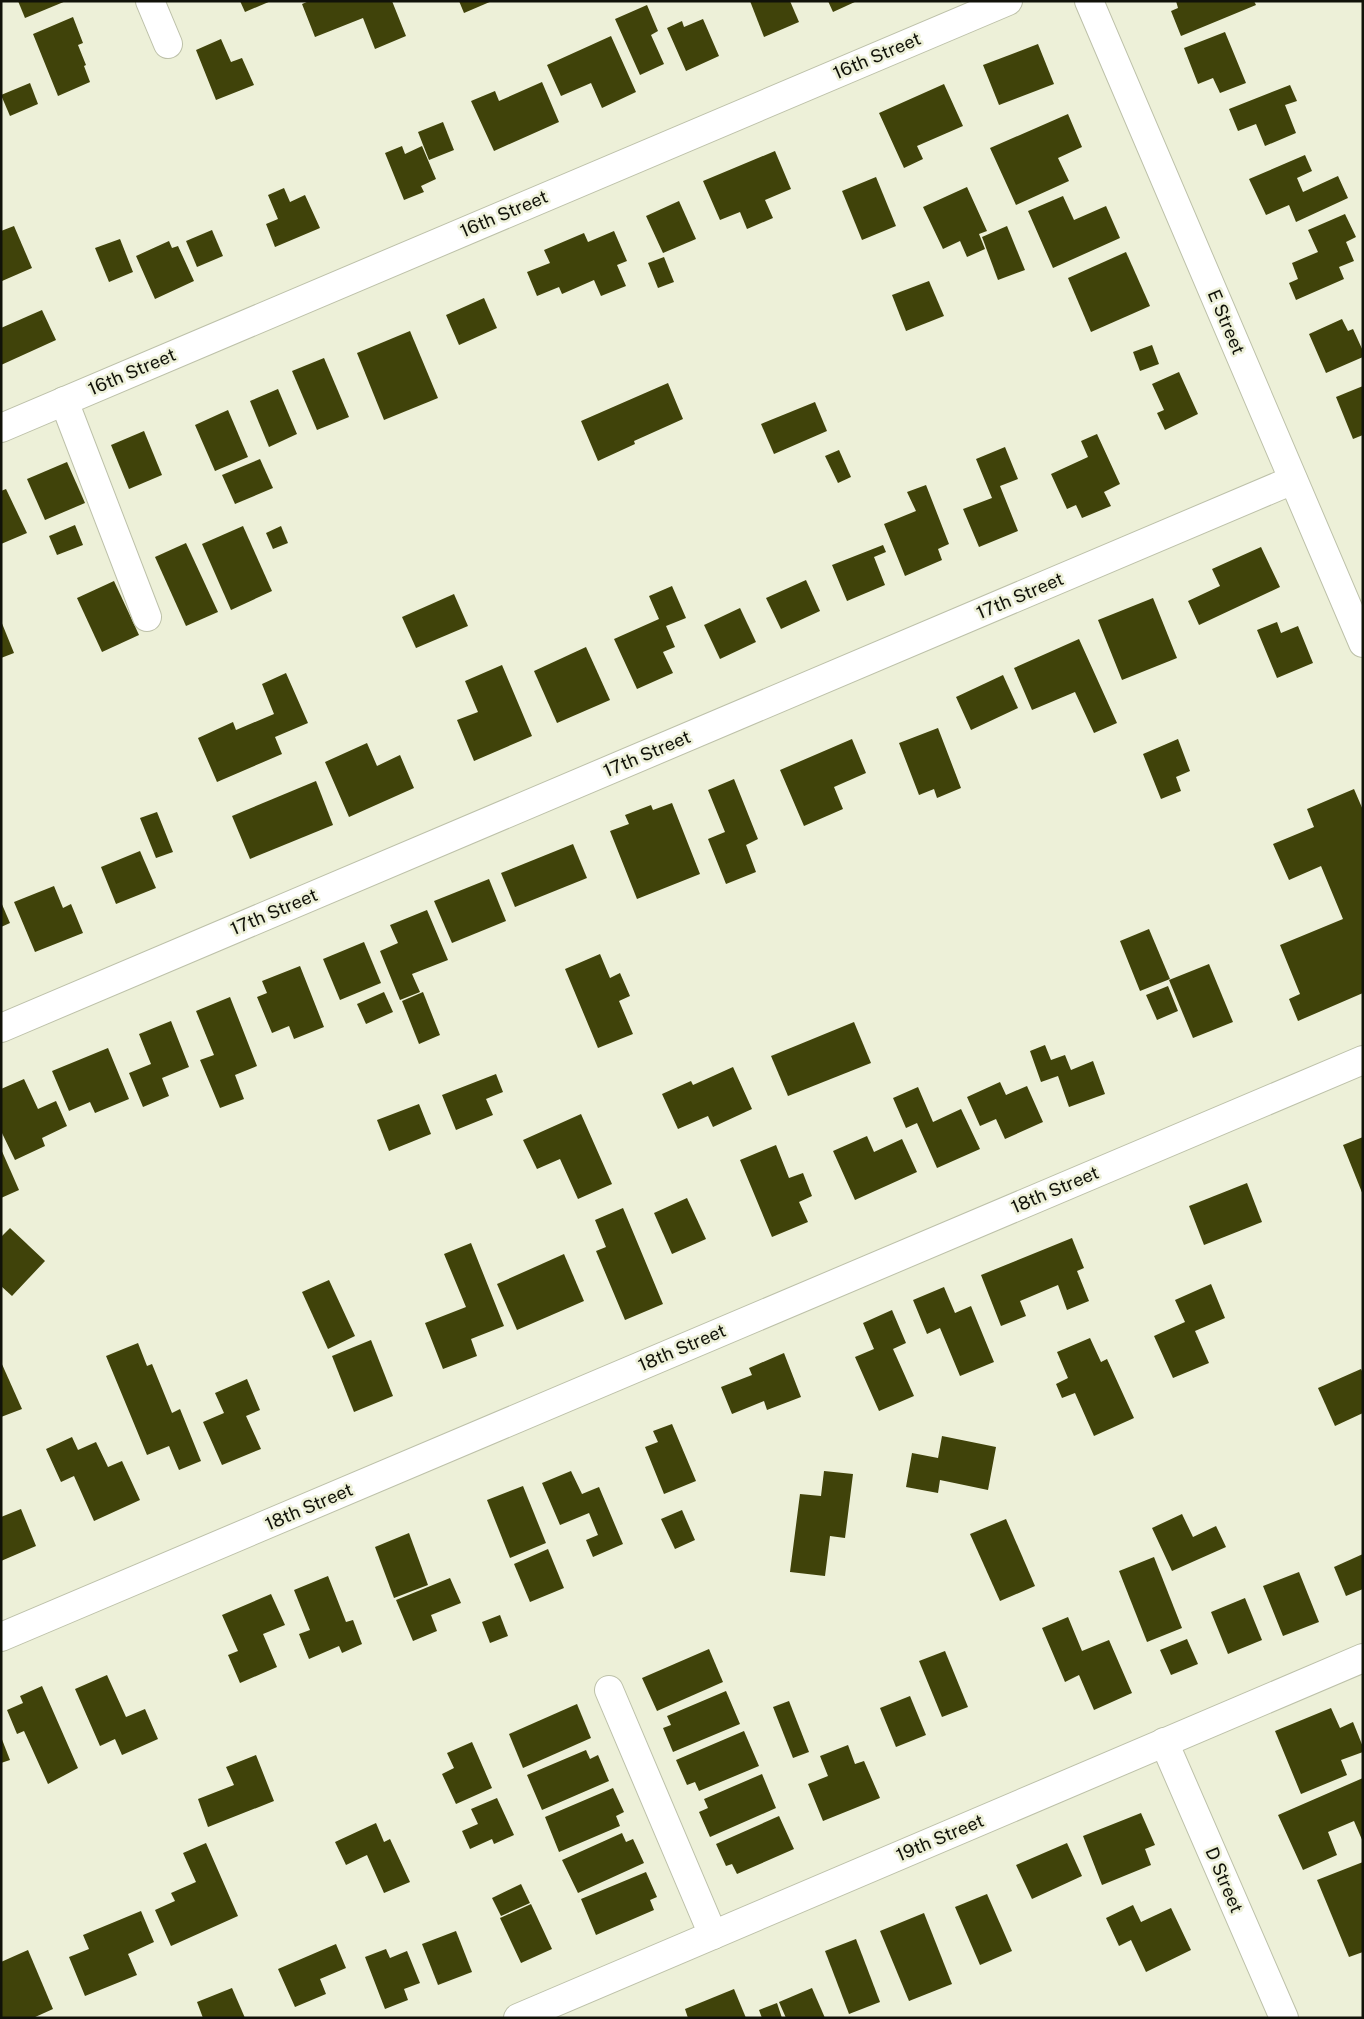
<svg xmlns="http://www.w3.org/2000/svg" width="1364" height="2019" viewBox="0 0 1364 2019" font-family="'Public Sans',sans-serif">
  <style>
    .building { fill: #40430a }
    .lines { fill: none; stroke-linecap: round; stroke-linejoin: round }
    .minor-casing { stroke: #bdc1a9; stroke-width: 30 }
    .minor { stroke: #fff; stroke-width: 28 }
    .labels { text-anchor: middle; stroke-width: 5; stroke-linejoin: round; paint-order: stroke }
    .street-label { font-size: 18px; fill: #111209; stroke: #edf0d8 }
  </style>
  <rect width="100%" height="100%" fill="#edf0d8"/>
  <g class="building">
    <polygon points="18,1 66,1 25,18"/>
    <polygon points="240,1 271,1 245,12"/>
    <polygon points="309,1 392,1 406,36 375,49 363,18 315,37 302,4"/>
    <polygon points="459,1 492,1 464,13"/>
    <polygon points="750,1 790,1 799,22 764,37"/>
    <polygon points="828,1 857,1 833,12"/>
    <polygon points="1176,1 1254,1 1256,5 1181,36 1171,11 1178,8"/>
    <polygon points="647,5 658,31 651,35 664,64 640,75 615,19"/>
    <polygon points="73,17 83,43 78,45 86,65 84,66 90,82 58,96 33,34"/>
    <polygon points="703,19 719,56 686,71 667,28 682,21 684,27"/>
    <polygon points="1225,32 1246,83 1220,93 1213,78 1198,84 1184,48"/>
    <polygon points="611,36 636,92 602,108 591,83 561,96 547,65"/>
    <polygon points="221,39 231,62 242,58 254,85 216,100 196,50"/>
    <polygon points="1038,44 1054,84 999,105 983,65"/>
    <polygon points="542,82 559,122 494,151 471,101 495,91 499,101"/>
    <polygon points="30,83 38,104 10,116 1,95"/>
    <polygon points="944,84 963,126 917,146 923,159 904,168 879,113"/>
    <polygon points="1290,85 1297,101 1285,105 1296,133 1265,146 1256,124 1238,131 1229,109"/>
    <polygon points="1068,114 1082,147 1058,158 1069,181 1016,205 990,148"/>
    <polygon points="443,122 454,150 429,160 418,132"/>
    <polygon points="402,146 405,154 422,146 436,179 421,186 424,192 404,200 385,153"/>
    <polygon points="775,151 791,189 765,200 773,218 747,229 740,212 720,220 703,181"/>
    <polygon points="1305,155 1312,171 1297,178 1303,192 1338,176 1348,198 1296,222 1289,205 1266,215 1249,179"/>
    <polygon points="876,177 896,226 862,240 842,191"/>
    <polygon points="967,187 987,231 979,234 985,249 967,257 960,241 943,249 923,207"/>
    <polygon points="284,188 290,202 305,195 320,228 275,247 266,224 278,219 268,195"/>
    <polygon points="1063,196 1074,220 1106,206 1120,238 1053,268 1028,211"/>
    <polygon points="679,201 696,239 663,253 646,216"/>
    <polygon points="1345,214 1356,237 1346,242 1354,261 1339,267 1344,279 1296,300 1289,283 1298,279 1292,263 1318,252 1308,230"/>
    <polygon points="14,226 32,268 2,281 1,231"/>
    <polygon points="1007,226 1025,270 998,280 982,237"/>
    <polygon points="212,230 223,256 197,267 186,241"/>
    <polygon points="614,231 627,261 617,265 626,286 601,296 594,280 562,294 559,287 537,296 527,272 550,263 544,250 584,233 588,242"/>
    <polygon points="120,239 133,272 109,282 95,248"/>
    <polygon points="169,241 172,248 178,246 194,281 155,299 136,256"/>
    <polygon points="1126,252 1150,306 1091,332 1068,278"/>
    <polygon points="664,257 674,282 658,288 648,263"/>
    <polygon points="929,281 944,316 906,331 892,295"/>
    <polygon points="484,298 497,328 459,345 446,315"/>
    <polygon points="42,310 56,340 1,365 1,328"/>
    <polygon points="1342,319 1348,331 1353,329 1363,351 1363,357 1326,373 1309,334"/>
    <polygon points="410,331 438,398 384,420 357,353"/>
    <polygon points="1152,345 1159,364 1140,371 1133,352"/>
    <polygon points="324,358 349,417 317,430 292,371"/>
    <polygon points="1179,372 1198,414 1165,430 1157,413 1164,410 1152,384"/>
    <polygon points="668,383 683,419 634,441 635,444 598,461 581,421"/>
    <polygon points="1363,386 1363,435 1353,439 1336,397"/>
    <polygon points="278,389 297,434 269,447 250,401"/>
    <polygon points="815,402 827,431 774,454 761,424"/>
    <polygon points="228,410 248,457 215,471 195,425"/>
    <polygon points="144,431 162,475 129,489 111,445"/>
    <polygon points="1097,434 1120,484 1104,492 1111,506 1082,518 1076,505 1067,509 1051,474 1088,457 1081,441"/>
    <polygon points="1005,447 1018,479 1000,486 1018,531 979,547 963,509 992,498 976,459"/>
    <polygon points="839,450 851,477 838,483 825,456"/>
    <polygon points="260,459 273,488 235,504 222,475"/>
    <polygon points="67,462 85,503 45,520 27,479"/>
    <polygon points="926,485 949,544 938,549 942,560 905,576 884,524 916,511 907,492"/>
    <polygon points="6,489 27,533 1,544 1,491"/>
    <polygon points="75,525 83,545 57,555 49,536"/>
    <polygon points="243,526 272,591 231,610 202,544"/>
    <polygon points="281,526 288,543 273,549 266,533"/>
    <polygon points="186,543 218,612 186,626 155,557"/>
    <polygon points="883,545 886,552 874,557 885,585 847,601 832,565"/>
    <polygon points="1261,547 1280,587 1199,625 1188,601 1220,586 1212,569"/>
    <polygon points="806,580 820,611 781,629 766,598"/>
    <polygon points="114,581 139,635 102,652 77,598"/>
    <polygon points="672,586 686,618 666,626 675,647 663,652 673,673 637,689 614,639 659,619 649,596"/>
    <polygon points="454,594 468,626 416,648 402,617"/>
    <polygon points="1153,598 1177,658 1122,680 1098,620"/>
    <polygon points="740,608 756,642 720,659 704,625"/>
    <polygon points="1,621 14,653 1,658"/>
    <polygon points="1277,622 1281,633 1298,626 1313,663 1277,678 1257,630"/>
    <polygon points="1079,639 1117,723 1094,733 1075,692 1032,710 1014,668"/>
    <polygon points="586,647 610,700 557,723 534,671"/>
    <polygon points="502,665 532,736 474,761 457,720 478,712 465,681"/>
    <polygon points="286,673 308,723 275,737 282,754 217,782 198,738 233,722 236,730 274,714 262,684"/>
    <polygon points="1003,675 1018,708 971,730 956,697"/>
    <polygon points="938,728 961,788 937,798 934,789 919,795 899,743"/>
    <polygon points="852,739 866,773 834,787 843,809 804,826 780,770"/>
    <polygon points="1178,739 1190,771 1176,777 1181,791 1161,799 1143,754"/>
    <polygon points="367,743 377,766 400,755 414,788 349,817 325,762"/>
    <polygon points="734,779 758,839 746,845 756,872 726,884 708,839 725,832 708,790"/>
    <polygon points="316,781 333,825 250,859 232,816"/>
    <polygon points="1354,789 1363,810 1363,993 1298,1021 1289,999 1300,994 1280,945 1343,919 1321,866 1289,880 1273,844 1314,827 1307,809"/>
    <polygon points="672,803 700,874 637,899 610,831 629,824 625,815 651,805 653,810"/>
    <polygon points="157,812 173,852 156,858 140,818"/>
    <polygon points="573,844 587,878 515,907 501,873"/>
    <polygon points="140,851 156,888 116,904 101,867"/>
    <polygon points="489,879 506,921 452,943 434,901"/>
    <polygon points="54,886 63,908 71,904 83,933 35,952 14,902"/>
    <polygon points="1,902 10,923 1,927"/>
    <polygon points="427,910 448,960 412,974 420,992 400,1000 380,951 398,943 390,925"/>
    <polygon points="1149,929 1170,979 1140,991 1120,941"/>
    <polygon points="364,942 381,983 340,1000 323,959"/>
    <polygon points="600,954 610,978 620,973 630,996 619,1001 633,1034 598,1048 565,969"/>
    <polygon points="1209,964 1233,1022 1193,1038 1169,980"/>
    <polygon points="300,966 324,1027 294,1039 289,1026 272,1033 257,997 267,993 262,981"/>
    <polygon points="1168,986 1178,1011 1157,1020 1146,995"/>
    <polygon points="384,992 393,1012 366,1024 357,1004"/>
    <polygon points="423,992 440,1035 419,1044 402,1001"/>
    <polygon points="230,997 257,1066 235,1075 244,1099 220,1108 200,1060 214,1055 196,1011"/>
    <polygon points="171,1021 189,1067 162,1078 169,1096 143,1107 129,1073 151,1064 139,1034"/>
    <polygon points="854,1022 871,1063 788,1096 771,1056"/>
    <polygon points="1045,1045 1051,1060 1065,1055 1071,1070 1093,1061 1105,1094 1069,1107 1058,1076 1041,1082 1030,1051"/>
    <polygon points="108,1048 129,1099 95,1113 90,1102 69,1111 52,1071"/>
    <polygon points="733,1067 752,1109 713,1127 708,1116 678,1129 662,1094 691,1081 693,1085"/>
    <polygon points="496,1074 503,1092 486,1099 493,1115 456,1130 442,1095"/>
    <polygon points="24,1079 38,1109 56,1101 67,1126 42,1138 45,1146 15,1160 1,1131 1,1089"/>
    <polygon points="1000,1082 1006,1095 1027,1086 1043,1122 1005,1139 996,1119 980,1126 967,1097"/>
    <polygon points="918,1087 933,1122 961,1109 980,1149 937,1168 917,1123 906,1128 893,1098"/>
    <polygon points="419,1104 431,1134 389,1151 377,1120"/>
    <polygon points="581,1114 612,1184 578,1199 560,1159 537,1169 523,1140"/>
    <polygon points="867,1136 874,1152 902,1139 917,1172 855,1200 833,1151"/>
    <polygon points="1363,1137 1363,1195 1343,1145"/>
    <polygon points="776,1145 789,1178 803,1173 812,1196 799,1202 808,1222 772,1237 740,1160"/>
    <polygon points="1,1149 19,1190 1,1198"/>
    <polygon points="1247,1183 1262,1222 1204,1245 1189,1206"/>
    <polygon points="687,1198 706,1239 672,1254 654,1213"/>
    <polygon points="623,1208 663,1304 625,1320 596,1251 606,1247 595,1220"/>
    <polygon points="10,1228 45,1261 12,1296 1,1286 1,1237"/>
    <polygon points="1072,1238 1084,1268 1077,1271 1089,1301 1067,1310 1058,1285 1020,1301 1026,1316 1001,1326 981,1275"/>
    <polygon points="471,1243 504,1326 471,1339 477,1356 443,1369 425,1323 466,1307 444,1254"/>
    <polygon points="564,1254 584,1301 517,1330 497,1284"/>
    <polygon points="329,1280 355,1336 328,1349 302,1292"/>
    <polygon points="1211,1284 1225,1318 1195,1331 1209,1363 1173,1378 1154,1336 1185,1322 1175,1300"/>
    <polygon points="944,1287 955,1313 971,1306 994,1362 960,1376 940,1328 927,1334 913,1300"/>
    <polygon points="892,1310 906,1343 893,1349 914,1396 879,1411 855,1357 874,1349 863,1323"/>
    <polygon points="1090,1338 1101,1362 1107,1359 1134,1418 1094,1436 1075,1393 1062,1398 1056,1384 1068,1378 1057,1352"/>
    <polygon points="371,1340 393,1396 354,1412 332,1356"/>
    <polygon points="138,1343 147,1366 152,1364 172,1413 180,1409 201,1461 179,1470 169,1446 147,1455 106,1356"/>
    <polygon points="784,1353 801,1397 767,1410 764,1401 732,1414 721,1387 752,1375 749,1368"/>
    <polygon points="1,1362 22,1409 1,1417"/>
    <polygon points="1361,1369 1363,1373 1363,1413 1335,1426 1318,1388"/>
    <polygon points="247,1379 260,1410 246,1416 261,1449 222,1465 203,1422 224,1413 215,1393"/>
    <polygon points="672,1424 696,1481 664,1494 645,1447 658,1442 653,1431"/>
    <polygon points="942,1436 996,1447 988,1490 940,1480 938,1493 906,1487 912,1453 938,1458"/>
    <polygon points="72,1437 78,1450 96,1442 108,1467 122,1461 140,1500 94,1521 74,1476 61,1482 46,1449"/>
    <polygon points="571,1471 582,1494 599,1487 623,1544 593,1557 586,1540 598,1535 589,1513 560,1525 542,1483"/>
    <polygon points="824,1471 853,1474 845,1538 830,1536 825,1576 790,1572 800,1494 821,1496"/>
    <polygon points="523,1486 546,1543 510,1558 487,1500"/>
    <polygon points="21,1509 36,1546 1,1561 1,1517"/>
    <polygon points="682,1510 695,1540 675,1549 661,1519"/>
    <polygon points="1182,1514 1193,1537 1216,1526 1226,1547 1172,1571 1152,1528"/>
    <polygon points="1006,1519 1035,1586 1000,1601 970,1534"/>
    <polygon points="409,1533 428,1585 394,1598 375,1547"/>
    <polygon points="548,1549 564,1588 530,1602 514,1564"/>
    <polygon points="1363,1554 1363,1589 1346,1596 1334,1567"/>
    <polygon points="1154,1557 1182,1628 1147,1642 1119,1571"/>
    <polygon points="1299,1572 1319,1622 1283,1636 1263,1586"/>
    <polygon points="328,1576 346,1622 353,1620 362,1644 342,1653 339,1646 309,1659 299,1634 310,1630 294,1590"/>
    <polygon points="450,1578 461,1603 431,1615 437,1631 413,1641 396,1600"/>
    <polygon points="271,1594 285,1625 263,1634 277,1667 240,1683 228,1655 238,1651 222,1615"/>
    <polygon points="1245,1598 1262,1640 1228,1654 1211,1612"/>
    <polygon points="500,1615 508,1636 490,1643 482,1622"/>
    <polygon points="1068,1617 1082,1651 1109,1640 1132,1693 1094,1710 1079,1675 1065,1682 1042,1628"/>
    <polygon points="1187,1639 1198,1664 1171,1675 1160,1650"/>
    <polygon points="709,1649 723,1682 657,1711 642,1678"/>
    <polygon points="945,1651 968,1707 942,1717 919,1661"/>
    <polygon points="107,1675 126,1717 145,1709 158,1739 122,1755 115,1739 100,1746 75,1689"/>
    <polygon points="42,1686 78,1768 48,1784 24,1731 17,1734 7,1710 23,1703 20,1696"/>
    <polygon points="726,1691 740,1724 673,1752 663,1728 671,1725 667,1716"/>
    <polygon points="910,1696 926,1735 896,1747 880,1708"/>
    <polygon points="789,1701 809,1752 793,1758 773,1707"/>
    <polygon points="577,1704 591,1738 523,1768 509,1734"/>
    <polygon points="1331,1708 1340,1728 1353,1722 1363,1747 1363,1752 1341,1760 1347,1775 1301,1794 1275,1731"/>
    <polygon points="744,1731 759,1766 699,1791 695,1782 687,1785 676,1760"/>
    <polygon points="1,1737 10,1760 1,1763"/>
    <polygon points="472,1742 492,1788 456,1804 442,1774 454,1768 447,1753"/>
    <polygon points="848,1745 855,1764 864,1761 880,1798 823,1821 808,1784 828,1776 820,1756"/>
    <polygon points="586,1750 590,1759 598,1755 609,1781 542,1810 527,1775"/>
    <polygon points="256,1755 274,1801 208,1827 198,1799 234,1785 226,1767"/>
    <polygon points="762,1774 776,1808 710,1837 699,1812 708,1808 704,1799"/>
    <polygon points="1363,1778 1363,1842 1354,1821 1328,1832 1337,1855 1303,1870 1278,1815"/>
    <polygon points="613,1788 624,1812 616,1816 620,1826 559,1852 545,1817"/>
    <polygon points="497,1798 514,1835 494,1844 492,1839 470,1849 462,1831 478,1824 471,1809"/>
    <polygon points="1141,1813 1155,1845 1145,1849 1151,1865 1102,1885 1083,1836"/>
    <polygon points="779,1816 794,1849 737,1874 732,1864 726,1866 716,1844"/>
    <polygon points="376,1823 384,1842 390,1839 410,1882 384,1893 367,1855 346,1865 335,1842"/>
    <polygon points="622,1833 626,1842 633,1839 644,1863 578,1893 562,1860"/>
    <polygon points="206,1843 238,1916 171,1946 155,1910 175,1901 171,1893 196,1882 183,1853"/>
    <polygon points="1067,1843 1082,1876 1032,1899 1016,1865"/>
    <polygon points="1363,1862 1363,1952 1349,1957 1317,1880"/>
    <polygon points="646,1872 657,1897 650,1900 654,1910 596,1935 581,1899"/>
    <polygon points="521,1884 530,1903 501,1916 492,1898"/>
    <polygon points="987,1894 1012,1951 980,1965 955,1907"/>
    <polygon points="531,1904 552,1949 521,1963 500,1918"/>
    <polygon points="1133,1905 1141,1922 1171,1908 1191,1950 1146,1972 1131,1940 1119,1946 1106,1918"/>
    <polygon points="141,1911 154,1942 128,1954 137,1975 85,1996 69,1957 89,1949 83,1935"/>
    <polygon points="924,1913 952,1984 909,2001 880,1931"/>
    <polygon points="456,1931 472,1972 438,1985 422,1944"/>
    <polygon points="856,1939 880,2002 849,2014 825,1951"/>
    <polygon points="336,1944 346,1968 320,1979 326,1994 295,2007 278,1969"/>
    <polygon points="386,1949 390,1958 407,1951 420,1983 404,1989 408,2000 385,2009 365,1957"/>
    <polygon points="28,1950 53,2009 33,2018 2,2018 1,1962"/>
    <polygon points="232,1988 245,2018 203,2018 197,2002"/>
    <polygon points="812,1988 825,2018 786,2018 779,2002"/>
    <polygon points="734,1989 746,2018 688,2018 685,2009"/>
    <polygon points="777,2003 782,2018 762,2018 759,2010"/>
  </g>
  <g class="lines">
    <g class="minor-casing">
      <g id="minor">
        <polyline points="150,1 168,44"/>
        <polyline points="1089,1 1363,643"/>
        <polyline points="64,401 147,617"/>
        <polyline points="1,428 1008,1"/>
        <polyline points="1,1028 1293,480"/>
        <polyline points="1,1637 1363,1060"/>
        <polyline points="609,1690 713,1935"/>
        <polyline points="1164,1742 1284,2018"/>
        <polyline points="518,2018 1363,1658"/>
      </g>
    </g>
    <use href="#minor" class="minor"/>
  </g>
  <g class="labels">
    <g class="street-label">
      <text transform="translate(877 56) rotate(-23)" y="6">16th Street</text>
      <text transform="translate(504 214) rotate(-23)" y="6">16th Street</text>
      <text transform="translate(1226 322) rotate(67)" y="6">E Street</text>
      <text transform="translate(132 372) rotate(-23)" y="6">16th Street</text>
      <text transform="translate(1020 596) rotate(-23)" y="6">17th Street</text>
      <text transform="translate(647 754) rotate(-23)" y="6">17th Street</text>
      <text transform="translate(274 912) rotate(-23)" y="6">17th Street</text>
      <text transform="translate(1055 1190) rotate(-23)" y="6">18th Street</text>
      <text transform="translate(682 1348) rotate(-23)" y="6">18th Street</text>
      <text transform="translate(309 1507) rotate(-23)" y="6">18th Street</text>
      <text transform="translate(940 1838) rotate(-23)" y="6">19th Street</text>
      <text transform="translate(1224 1880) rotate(67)" y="6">D Street</text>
    </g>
  </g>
  <rect width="1364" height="2019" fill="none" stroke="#111209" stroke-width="5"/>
</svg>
